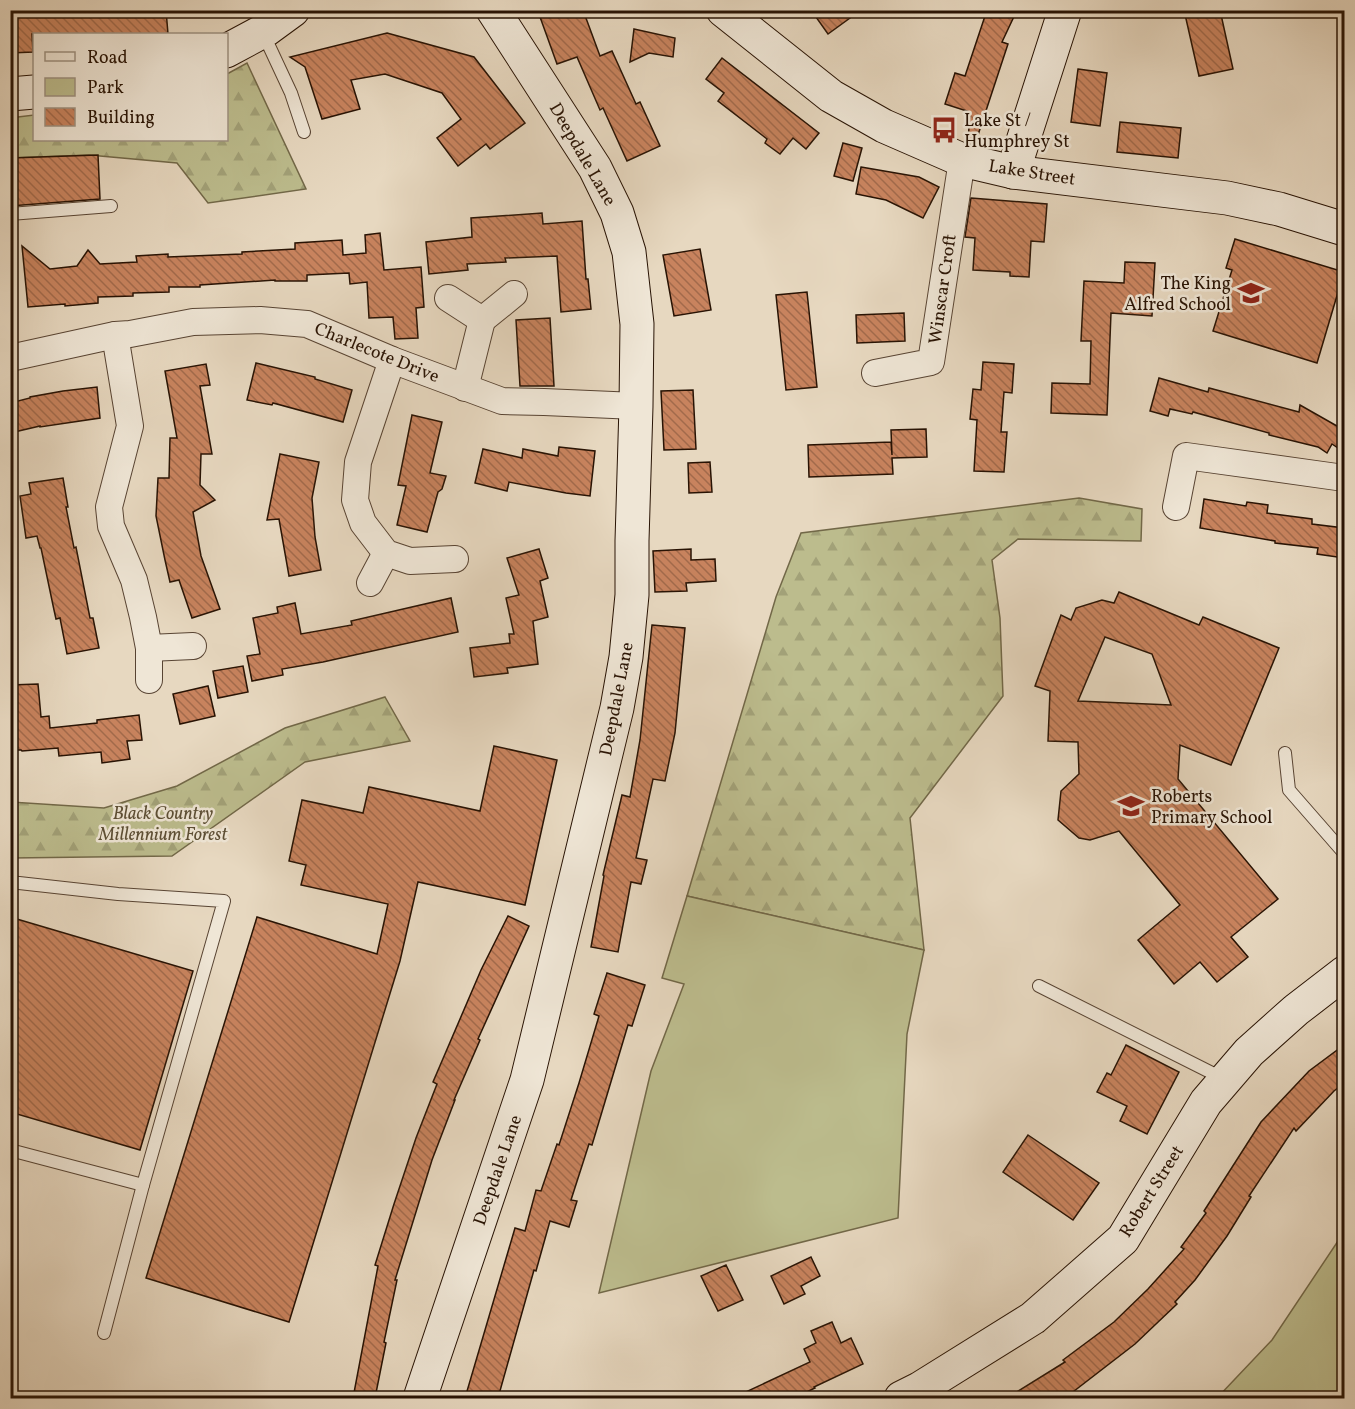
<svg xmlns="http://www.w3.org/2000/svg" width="1355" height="1409" viewBox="0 0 1355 1409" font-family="Vollkorn,serif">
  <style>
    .forest { fill: url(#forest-firs); stroke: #726848; stroke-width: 1.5 }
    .park { fill: #bcbc8d; stroke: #726848; stroke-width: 1.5 }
    .building { fill: url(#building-back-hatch); stroke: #281304; stroke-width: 1.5; fill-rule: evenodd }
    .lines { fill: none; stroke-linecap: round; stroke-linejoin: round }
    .lane-casing { stroke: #584433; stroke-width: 14 }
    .street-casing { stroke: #584433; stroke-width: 28 }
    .secondary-casing { stroke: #281304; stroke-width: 35 }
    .lane { stroke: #efe6d6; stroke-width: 12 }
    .street { stroke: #efe6d6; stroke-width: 26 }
    .secondary { stroke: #efe6d6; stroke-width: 33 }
    .labels { text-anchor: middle; stroke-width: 5; stroke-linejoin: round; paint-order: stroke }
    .poi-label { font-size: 18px; fill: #281304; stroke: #efe6d6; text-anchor: start }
    .street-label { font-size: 18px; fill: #281304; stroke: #efe6d6 }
    .park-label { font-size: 18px; font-style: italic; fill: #5c4e34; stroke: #efe6d6 }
  </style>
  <defs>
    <pattern id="forest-firs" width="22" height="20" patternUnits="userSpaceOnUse" patternTransform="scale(1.5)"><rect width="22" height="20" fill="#bcbc8d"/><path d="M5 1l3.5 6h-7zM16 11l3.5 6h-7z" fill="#a2a178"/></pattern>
    <pattern id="building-back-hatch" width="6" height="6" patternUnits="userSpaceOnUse" patternTransform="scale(1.5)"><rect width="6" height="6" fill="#c8835e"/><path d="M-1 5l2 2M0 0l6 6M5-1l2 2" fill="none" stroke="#a26a4b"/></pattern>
  </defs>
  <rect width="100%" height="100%" fill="#e7d8c0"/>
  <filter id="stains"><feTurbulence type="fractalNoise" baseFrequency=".00333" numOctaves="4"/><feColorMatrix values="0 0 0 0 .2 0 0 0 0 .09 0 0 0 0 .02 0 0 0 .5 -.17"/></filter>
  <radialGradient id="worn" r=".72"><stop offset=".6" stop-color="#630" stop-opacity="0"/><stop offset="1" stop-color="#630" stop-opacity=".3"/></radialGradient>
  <g class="forest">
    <polygon points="247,63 306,189 208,203 177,163 89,155 11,158 10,118 34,115 34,140 226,140 227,74"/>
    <polygon points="1079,498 1142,509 1141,541 1018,539 992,560 1000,618 1003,696 910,818 924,950 687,896 776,597 801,533"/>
    <polygon points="385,697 410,741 305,762 172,856 11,858 11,802 104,808 177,786 285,728"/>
  </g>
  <g class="park">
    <polygon points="687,896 924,950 907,1034 898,1218 599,1293 651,1071 684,984 662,978"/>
    <polygon points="1344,1232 1344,1398 1217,1398 1272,1340"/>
  </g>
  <g class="building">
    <polygon points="11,10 166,10 168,34 32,34 33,52 10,53"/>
    <polygon points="558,10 583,10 600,56 612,51 636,104 640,102 660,146 627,161 603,108 600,110 577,57 557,64 540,17"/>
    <polygon points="811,10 861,10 828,34"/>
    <polygon points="987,10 1017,10 1002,42 1008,44 975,144 968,142 970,112 945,104 955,73 965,76"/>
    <polygon points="1184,10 1220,10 1233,69 1199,76"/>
    <polygon points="634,29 675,38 673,57 649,53 630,62"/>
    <polygon points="387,33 474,57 525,123 490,149 486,144 458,166 437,138 461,119 442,93 385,74 351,80 360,109 322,119 305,67 290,57"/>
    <polygon points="722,58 819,133 806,149 793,138 780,154 765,143 767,139 718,101 724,93 706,79"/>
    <polygon points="1078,69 1107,73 1100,126 1071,122"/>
    <polygon points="1120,122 1181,128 1178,158 1117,152"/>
    <polygon points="843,143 862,148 853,181 834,176"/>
    <polygon points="98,155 100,199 10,206 10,158"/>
    <polygon points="861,167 919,177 939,187 923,218 886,200 856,194"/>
    <polygon points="971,198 1047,204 1044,242 1031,241 1029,277 1010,276 1010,272 973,270 975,238 965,237"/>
    <polygon points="542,213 543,224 582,221 586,279 588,279 591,309 561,312 557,256 505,258 506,262 467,264 468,270 429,274 426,242 472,237 471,218"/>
    <polygon points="380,233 384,270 421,267 424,307 416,308 418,338 395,339 393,317 369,318 367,282 350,284 349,273 307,275 307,281 275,281 275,280 200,285 200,287 169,287 169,292 133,293 133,296 98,297 98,303 65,306 65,304 28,307 22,246 50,269 77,266 88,250 100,264 137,262 136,256 168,254 168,257 242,254 242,252 295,249 295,243 342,240 343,255 366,253 365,235"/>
    <polygon points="1235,239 1344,272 1317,363 1213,331 1232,270 1226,268"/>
    <polygon points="700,249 711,310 674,316 663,255"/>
    <polygon points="1125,262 1155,263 1152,316 1111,313 1107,415 1051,413 1052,383 1090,384 1091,341 1081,341 1084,281 1124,283"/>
    <polygon points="807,292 817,387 786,390 776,295"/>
    <polygon points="904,313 905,341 857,343 856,315"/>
    <polygon points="550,318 554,386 520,386 516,320"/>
    <polygon points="983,362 1014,364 1012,393 1004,392 1001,432 1007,432 1004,472 974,471 977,420 970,419 973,389 981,390"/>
    <polygon points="256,363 315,377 315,379 352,390 343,422 273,403 272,405 247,400"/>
    <polygon points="206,364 210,385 200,386 212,454 201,454 200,485 215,500 193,512 201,556 220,609 192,618 179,580 170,582 165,560 156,516 158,478 169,478 170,438 177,438 165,371"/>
    <polygon points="1159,378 1208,392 1209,388 1299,412 1300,405 1344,430 1344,452 1332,444 1327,453 1318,447 1269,435 1269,433 1193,412 1192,414 1170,409 1168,416 1150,411"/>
    <polygon points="97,387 100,418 40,427 40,426 10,433 10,403 30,398 30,397 63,391"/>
    <polygon points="693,390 696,449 664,450 661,391"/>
    <polygon points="412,415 442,422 430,473 446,476 442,489 438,492 427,532 397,525 406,486 398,485"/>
    <polygon points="926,429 927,457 892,458 893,474 809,477 808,445 891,442 892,455 891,430"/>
    <polygon points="559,447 595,451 590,496 566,493 509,482 507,491 475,483 483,449 522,458 523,449 558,456"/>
    <polygon points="280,454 319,462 312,498 315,537 321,570 289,576 279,519 267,520"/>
    <polygon points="710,462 712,492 689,493 688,463"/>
    <polygon points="63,478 68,507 66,507 74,548 76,547 90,618 93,618 99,648 67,654 60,618 56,619 54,610 41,548 40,548 37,536 26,538 20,496 31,494 29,483"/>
    <polygon points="1204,499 1246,506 1247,502 1268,505 1267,513 1312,519 1312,524 1344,528 1344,558 1317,554 1318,548 1275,543 1275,541 1200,528"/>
    <polygon points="539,549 548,578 540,581 548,617 533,621 538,664 507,668 508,673 474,677 470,648 510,643 509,634 514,634 506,598 519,595 507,558"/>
    <polygon points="691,549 691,560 715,559 716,581 686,583 687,591 655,592 653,551"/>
    <path d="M1119,592L1199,625L1203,617L1279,648L1231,765L1180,745L1178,779L1278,899L1231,937L1248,957L1217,982L1200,962L1174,984L1138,940L1180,905L1119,831L1090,840L1079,838L1058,820L1061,791L1079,774L1078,742L1048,741L1050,691L1035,686L1061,615L1071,620L1076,608L1102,600L1114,603ZM1105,637L1152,654L1171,705L1078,701Z"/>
    <polygon points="451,598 458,632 323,662 282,669 283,675 252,681 247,656 260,654 253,618 278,613 277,607 295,603 301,634 352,625 351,621"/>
    <polygon points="652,625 685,628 675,733 665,781 653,779 636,858 647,860 641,884 631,882 618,952 591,947 604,876 603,875 622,795 630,797 640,740"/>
    <polygon points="243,666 248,692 218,698 213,671"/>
    <polygon points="38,684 41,717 49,716 50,728 97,723 97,720 139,715 142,740 127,741 130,759 102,763 101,752 59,756 58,748 22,751 21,750 10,750 10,685"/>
    <polygon points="208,686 215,716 180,724 173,694"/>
    <polygon points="494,746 557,760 525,905 418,882 400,961 289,1322 146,1278 257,917 377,954 388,904 301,885 306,865 289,861 302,800 363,813 369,787 480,811"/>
    <polygon points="508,916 529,926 478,1039 480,1040 454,1100 455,1100 432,1160 395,1280 397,1280 384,1342 386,1343 375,1398 353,1398 378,1266 375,1265 394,1204 416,1138 437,1084 433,1082 481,970"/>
    <polygon points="10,917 193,971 140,1150 10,1112"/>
    <polygon points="607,973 645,985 632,1026 628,1025 592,1145 589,1144 571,1200 577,1201 569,1227 550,1221 536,1271 534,1270 498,1398 465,1398 515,1228 525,1231 536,1190 541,1191 557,1144 559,1145 579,1083 599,1016 594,1014"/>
    <polygon points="1126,1045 1179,1072 1147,1134 1120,1121 1127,1106 1097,1092 1107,1073 1111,1075"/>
    <polygon points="1344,1045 1344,1083 1334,1091 1296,1131 1294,1128 1249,1196 1251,1197 1227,1236 1195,1280 1175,1302 1177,1304 1135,1344 1065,1398 1007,1398 1065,1362 1063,1360 1114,1322 1148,1289 1184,1249 1181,1247 1206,1213 1204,1211 1261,1122 1309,1071"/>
    <polygon points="1028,1135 1099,1183 1073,1220 1003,1172"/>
    <polygon points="811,1257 820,1276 801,1286 805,1294 784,1304 771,1276"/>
    <polygon points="726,1265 743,1300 718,1311 701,1276"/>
    <polygon points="832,1322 841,1343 851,1338 863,1364 814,1387 815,1388 794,1398 733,1398 810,1362 804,1349 816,1343 811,1331"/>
  </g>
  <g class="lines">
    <g class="lane-casing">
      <g id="lane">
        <polyline points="263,33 291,93 304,132"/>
        <polyline points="10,214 111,206"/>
        <polyline points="1285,753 1289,790 1344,853"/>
        <polyline points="10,882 118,894 224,901 143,1185 104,1333"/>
        <polyline points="1039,986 1224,1079"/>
        <polyline points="10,1150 143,1185"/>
      </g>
    </g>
    <g class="street-casing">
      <g id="street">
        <polyline points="448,298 482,320 514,294"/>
        <polyline points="115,335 130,426 109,507 111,526 134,580 143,617 149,648 149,680"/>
        <polyline points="10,358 115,335 130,334 193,322 260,320 307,324 392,360 502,401 544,402 636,406"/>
        <polyline points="392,360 358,462 355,500 363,523 386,553 410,561 455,559"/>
        <polyline points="875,373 931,362 962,160"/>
        <polyline points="465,388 482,320"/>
        <polyline points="1176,507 1186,456 1344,478"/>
        <polyline points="370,583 386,553"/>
        <polyline points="149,648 193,646"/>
      </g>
    </g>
    <g class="secondary-casing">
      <g id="secondary">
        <polyline points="723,10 831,96 884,126 962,160 1013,172 1227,198 1279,209 1344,229"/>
        <polyline points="226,51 267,29 293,10"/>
        <polyline points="10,94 34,92"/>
        <polyline points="1013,172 1065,10"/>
        <polyline points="420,1398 527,1080 617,708 626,657 632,595 632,541 636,406 637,324 629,252 617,213 595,168 493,10"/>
        <polyline points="901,1398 919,1389 1033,1318 1123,1239 1206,1102 1249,1052 1296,1010 1344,973"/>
      </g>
    </g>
    <use href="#lane" class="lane"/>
    <use href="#street" class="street"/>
    <use href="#secondary" class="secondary"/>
  </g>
  <defs>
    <g id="bus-bare" transform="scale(2.07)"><path d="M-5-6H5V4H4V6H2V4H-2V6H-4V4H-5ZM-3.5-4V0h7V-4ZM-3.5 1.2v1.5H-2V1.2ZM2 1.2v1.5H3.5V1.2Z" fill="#8f2418" stroke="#efe6d6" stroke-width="2.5" paint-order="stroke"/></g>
    <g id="school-bare" transform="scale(2.07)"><path d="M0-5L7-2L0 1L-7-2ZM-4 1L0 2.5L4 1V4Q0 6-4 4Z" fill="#8f2418" stroke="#efe6d6" stroke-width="2.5" paint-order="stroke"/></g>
  </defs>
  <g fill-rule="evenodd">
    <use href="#bus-bare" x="944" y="130"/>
    <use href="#school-bare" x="1251" y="293"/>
    <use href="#school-bare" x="1131" y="806"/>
  </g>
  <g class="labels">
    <g class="poi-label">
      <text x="964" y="126">Lake St /<tspan x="964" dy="21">Humphrey St</tspan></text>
      <text x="1231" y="289" text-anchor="end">The King<tspan x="1231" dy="21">Alfred School</tspan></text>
      <text x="1151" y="802">Roberts<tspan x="1151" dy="21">Primary School</tspan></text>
    </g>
    <g class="street-label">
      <text transform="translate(583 154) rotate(60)" y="6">Deepdale Lane</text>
      <text transform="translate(1032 172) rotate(9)" y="6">Lake Street</text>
      <text transform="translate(942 289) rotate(-82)" y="6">Winscar Croft</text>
      <text transform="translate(377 352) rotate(22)" y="6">Charlecote Drive</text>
      <text transform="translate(616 699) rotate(-79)" y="6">Deepdale Lane</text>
      <text transform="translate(497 1170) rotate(-71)" y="6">Deepdale Lane</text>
      <text transform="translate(1151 1191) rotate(-58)" y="6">Robert Street</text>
    </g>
    <g class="park-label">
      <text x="163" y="819">Black Country<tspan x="163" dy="21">Millennium Forest</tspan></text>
    </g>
  </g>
  <rect width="1355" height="1409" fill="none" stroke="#e7d8c0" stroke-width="36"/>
  <rect x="12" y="12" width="1331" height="1385" fill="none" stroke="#281304" stroke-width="3"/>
  <rect x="18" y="18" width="1319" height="1373" fill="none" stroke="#281304" stroke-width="1.5"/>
  <rect x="33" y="33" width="195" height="108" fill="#efe6d6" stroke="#9f9282" stroke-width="1.5"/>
  <rect x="45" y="52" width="30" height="9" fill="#efe6d6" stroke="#9f9282" stroke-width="1.5"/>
  <text x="87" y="63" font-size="18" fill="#281304">Road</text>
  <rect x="45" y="78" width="30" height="18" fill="#bcbc8d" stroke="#9f9282" stroke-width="1.5"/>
  <text x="87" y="93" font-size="18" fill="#281304">Park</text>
  <rect x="45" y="108" width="30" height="18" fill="url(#building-back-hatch)" stroke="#9f9282" stroke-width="1.5"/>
  <text x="87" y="123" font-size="18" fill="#281304">Building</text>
  <rect width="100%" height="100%" filter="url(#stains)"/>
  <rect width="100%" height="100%" fill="url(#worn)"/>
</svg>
